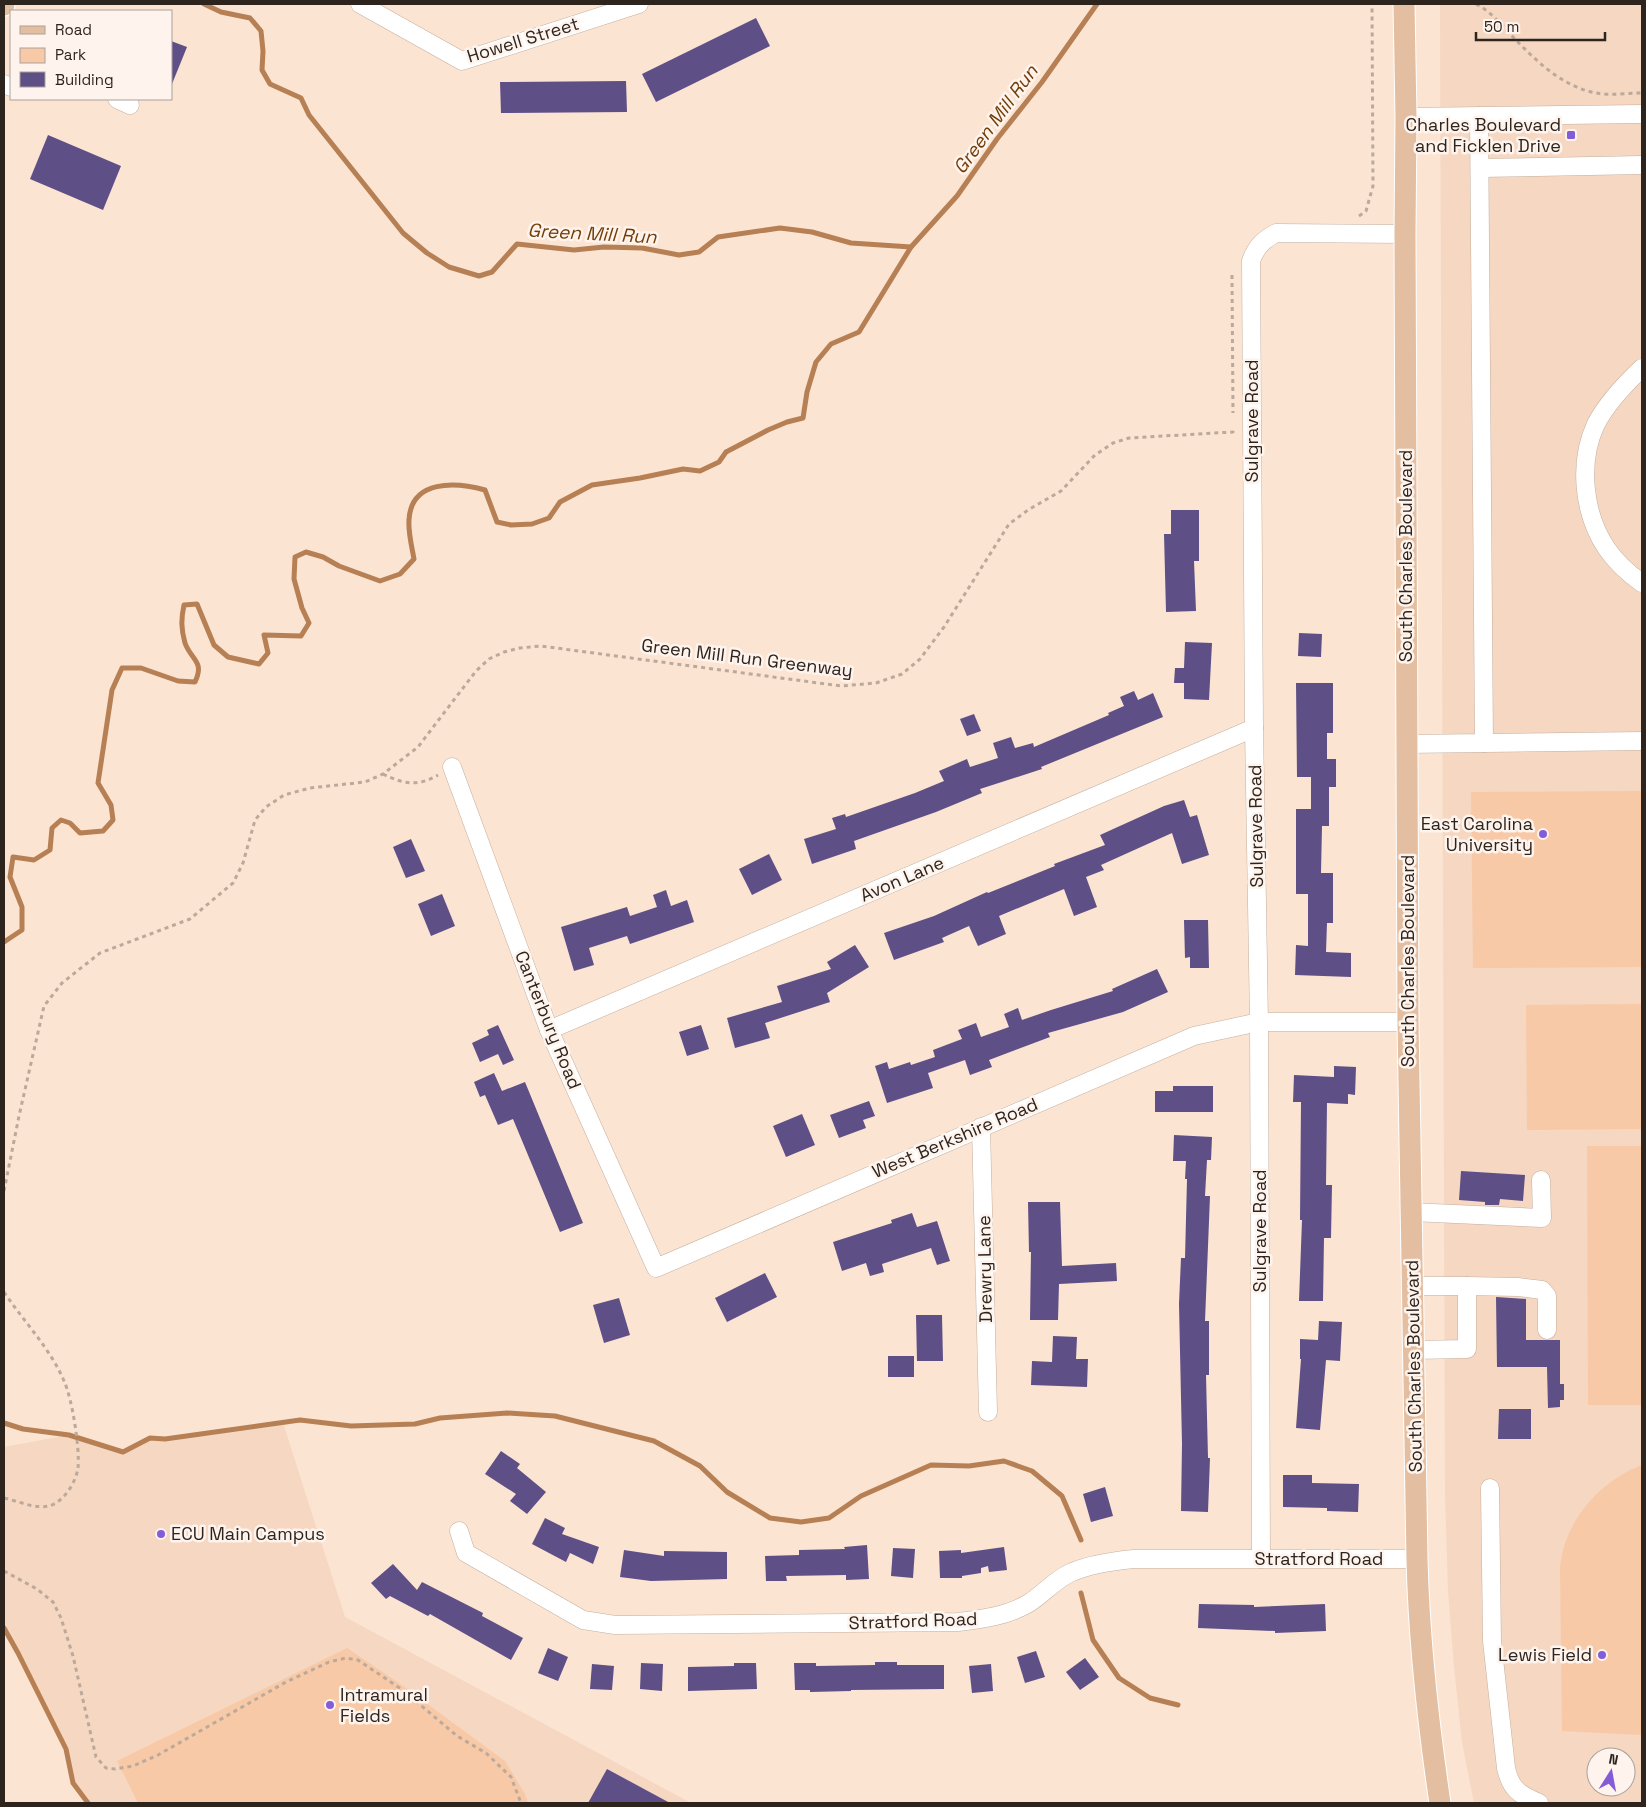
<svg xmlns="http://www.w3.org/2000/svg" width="1646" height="1807" viewBox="0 0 1646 1807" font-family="'Space Grotesk',sans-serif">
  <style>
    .built { fill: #f5d7c2; fill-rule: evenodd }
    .park { fill: #f7c9a6 }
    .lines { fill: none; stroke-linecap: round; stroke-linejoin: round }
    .stream { stroke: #b68054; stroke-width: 5 }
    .building { fill: #5e4f87 }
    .minor-casing { stroke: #c5af9e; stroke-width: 19 }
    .major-casing { stroke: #fff; stroke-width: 23 }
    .path { stroke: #bca99b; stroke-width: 3; stroke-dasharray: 4 4; stroke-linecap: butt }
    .minor { stroke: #fff; stroke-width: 18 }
    .major { stroke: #e3bea0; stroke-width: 21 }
    .poi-dot { fill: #855cd7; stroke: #fef4ed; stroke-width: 2 }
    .labels { text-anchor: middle; stroke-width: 5; stroke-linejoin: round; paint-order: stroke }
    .street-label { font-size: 18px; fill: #2d241e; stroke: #fef4ed }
    .poi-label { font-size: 18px; fill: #2d241e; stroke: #fef4ed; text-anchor: end }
    .water-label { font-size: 19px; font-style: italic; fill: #733e07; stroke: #fef4ed }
  </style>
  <rect width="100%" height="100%" fill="#fbe4d2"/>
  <g class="built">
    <path d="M1440,4H1642V1803H1474L1462,1742L1454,1667L1448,1591L1445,1493ZM1596,1757H1626V1787H1596Z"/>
    <polygon points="283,1423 345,1617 691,1803 88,1803 73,1783 66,1749 18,1653 4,1628 4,1447 69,1435 123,1452 150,1438 166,1439"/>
  </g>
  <g class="park">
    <polygon points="1642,791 1642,967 1473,968 1471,792"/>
    <polygon points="1642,1004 1642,1129 1527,1130 1526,1005"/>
    <polygon points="1587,1146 1642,1146 1642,1405 1588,1405"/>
    <path d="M1642,1465V1735L1562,1731L1560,1568C1564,1522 1599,1481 1642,1465Z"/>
    <polygon points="347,1648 396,1681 505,1761 525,1794 528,1803 138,1803 117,1761"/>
  </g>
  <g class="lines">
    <g class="stream">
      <polyline points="204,4 221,12 250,18 261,31 263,51 262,70 270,84 301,98 309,115 403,233 427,253 449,267 479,276 492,272 517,244 574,250 604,247 642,248 679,255 699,252 718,237 780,228 812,232 851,243 911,247"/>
      <path d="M4,942L22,930V907L10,877L13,857L34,860L50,850L52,828L61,820L70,823L80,833L103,831L113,820L111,805L98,783L112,690L122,668H141L178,681L195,682C205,661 191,660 185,643C181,629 181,619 184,605L197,604L214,645L228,657L259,664L268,653L264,635L301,636L309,623L302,608L294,579L295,557L306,552L323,557L339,566L380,581L400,574L414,559C412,547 408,533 409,520C411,479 456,482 485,490L497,522L511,525L532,524L549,518L560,502L592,485L640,478L683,469L700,471L719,462L726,452L768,430L787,422L803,418L807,392L816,362L831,344L859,332L911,247L957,196L997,139L1042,82L1097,4"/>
      <polyline points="4,1423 23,1429 69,1435 123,1452 150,1438 165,1439 300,1420 351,1426 415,1424 440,1418 507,1413 555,1416 654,1441 700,1466 727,1492 770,1518 801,1522 829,1518 861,1496 931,1465 969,1466 1004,1461 1032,1471 1062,1496 1081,1540"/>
      <polyline points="1081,1593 1093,1640 1119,1678 1150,1698 1178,1705"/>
      <polyline points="4,1628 18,1653 66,1749 73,1783 88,1803"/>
    </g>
  </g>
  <g class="building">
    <polygon points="756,18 770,46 656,102 642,74"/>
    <polygon points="171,41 187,47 172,84 171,84"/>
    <polygon points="626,81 627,112 501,113 500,82"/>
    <polygon points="48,135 121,166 103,210 30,179"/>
    <polygon points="1171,510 1199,510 1199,561 1194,561 1196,611 1166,612 1164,534 1171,534"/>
    <polygon points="1299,633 1322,634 1321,657 1298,656"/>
    <polygon points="1185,642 1212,643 1209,700 1184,699 1184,683 1174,683 1175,668 1184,668"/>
    <polygon points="1296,683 1333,683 1333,733 1327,733 1327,759 1336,759 1336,787 1329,787 1329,826 1322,826 1321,873 1333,873 1333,923 1327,923 1326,952 1351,953 1351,977 1295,975 1296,945 1308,946 1308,894 1296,894 1296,809 1311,809 1311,777 1297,777"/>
    <polygon points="1134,691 1138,700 1153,693 1163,717 1041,767 1042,769 980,789 982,793 936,812 854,841 856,849 812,864 804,839 836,829 832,818 845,814 846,817 915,793 944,781 939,771 967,759 970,767 998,758 993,743 1011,737 1015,748 1033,743 1034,747 1109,715 1108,713 1124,706 1120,697"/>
    <polygon points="974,714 981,731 967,736 960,719"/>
    <polygon points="1184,800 1190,817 1197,815 1209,855 1182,864 1172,833 1101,865 1104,870 1086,877 1097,907 1074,916 1064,889 999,916 1006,934 978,946 969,926 942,938 944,942 894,960 884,933 934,916 987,892 988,893 1055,866 1054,864 1105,845 1100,835 1164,806"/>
    <polygon points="411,839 425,871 406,878 393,847"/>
    <polygon points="769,854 782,880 752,895 739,869"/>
    <polygon points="666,890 671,906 687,900 694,922 630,944 627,936 589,948 594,965 574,971 561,927 627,907 630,916 657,907 653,895"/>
    <polygon points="442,894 455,926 431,936 418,904"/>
    <polygon points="1184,920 1208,920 1209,968 1190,968 1190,957 1185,958"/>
    <polygon points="855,945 869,967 827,993 830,1002 765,1023 770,1038 735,1048 727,1018 782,1002 777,986 831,969 827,962"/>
    <polygon points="1157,969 1168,992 1123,1012 1048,1033 1050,1037 989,1060 992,1067 970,1075 965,1060 928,1073 933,1088 887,1103 875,1066 887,1062 889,1069 910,1062 911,1065 935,1057 933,1050 962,1039 958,1030 976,1023 981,1037 1009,1027 1004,1014 1018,1008 1022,1020 1051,1010 1113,991 1112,989"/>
    <polygon points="498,1025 514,1060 503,1065 498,1054 480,1062 472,1043 489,1035 487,1030"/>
    <polygon points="701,1025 709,1049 687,1056 679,1032"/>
    <polygon points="1334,1066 1356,1067 1355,1095 1348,1094 1348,1104 1327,1103 1326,1185 1332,1185 1331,1238 1324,1238 1323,1301 1299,1301 1302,1220 1300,1220 1301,1102 1293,1102 1294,1075 1334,1077"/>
    <polygon points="494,1073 502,1091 525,1082 583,1223 560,1232 513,1119 498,1125 485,1095 480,1097 474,1082"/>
    <polygon points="1173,1086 1213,1086 1213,1112 1155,1112 1155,1091 1173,1091"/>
    <polygon points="869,1101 875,1116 863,1120 866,1128 839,1138 830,1115"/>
    <polygon points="802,1114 815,1145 786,1157 773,1126"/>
    <polygon points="1174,1135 1212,1137 1211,1160 1207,1160 1205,1196 1210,1196 1205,1321 1209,1321 1209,1375 1206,1375 1208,1458 1210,1458 1208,1512 1181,1511 1182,1444 1179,1304 1181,1258 1185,1258 1187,1179 1185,1179 1186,1161 1173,1161"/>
    <polygon points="1461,1171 1525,1175 1523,1201 1500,1199 1499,1205 1485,1205 1485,1202 1459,1200"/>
    <polygon points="1028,1202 1060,1202 1062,1266 1116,1263 1117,1281 1059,1284 1058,1320 1030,1320 1031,1252 1029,1252"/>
    <polygon points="912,1213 917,1227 937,1221 950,1261 937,1265 931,1248 882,1264 884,1272 870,1276 866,1263 842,1271 833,1242 892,1223 891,1220"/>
    <polygon points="765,1273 777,1297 727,1322 715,1298"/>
    <polygon points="1496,1297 1526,1299 1526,1340 1560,1340 1560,1384 1564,1384 1564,1400 1560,1400 1560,1407 1548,1408 1547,1367 1497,1367"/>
    <polygon points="619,1298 630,1335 604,1343 593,1305"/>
    <polygon points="916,1315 942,1315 943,1361 917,1361"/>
    <polygon points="1319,1321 1342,1322 1340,1361 1326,1360 1320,1430 1296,1428 1301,1359 1300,1359 1300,1339 1318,1340"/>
    <polygon points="1053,1336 1077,1337 1076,1359 1088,1359 1087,1387 1031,1385 1032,1361 1052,1362"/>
    <rect x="888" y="1356" width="26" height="21"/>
    <polygon points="1499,1409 1531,1409 1531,1439 1498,1439"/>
    <polygon points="501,1451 520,1464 517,1468 546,1492 527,1514 510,1501 516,1494 485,1474"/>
    <polygon points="1283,1475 1312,1475 1312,1483 1359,1484 1358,1512 1327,1511 1327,1508 1283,1507"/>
    <polygon points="1105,1487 1113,1516 1091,1522 1083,1494"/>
    <polygon points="545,1518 565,1528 562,1534 599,1547 593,1564 570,1553 566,1562 532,1544"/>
    <polygon points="867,1545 869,1579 846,1580 846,1575 786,1576 787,1581 766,1581 765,1556 799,1555 799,1550 845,1549 844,1547"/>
    <polygon points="1004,1547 1007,1570 989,1572 988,1566 981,1568 981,1573 962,1576 962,1578 940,1578 939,1551 961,1550 961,1553"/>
    <polygon points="893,1548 915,1549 913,1578 891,1576"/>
    <polygon points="624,1550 664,1556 664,1551 727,1552 727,1579 651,1581 620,1577"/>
    <polygon points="393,1564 417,1590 422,1582 483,1613 482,1616 523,1638 511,1660 430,1614 428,1616 390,1596 386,1599 371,1583"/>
    <polygon points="1199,1604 1254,1605 1254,1607 1325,1604 1326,1631 1275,1633 1275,1631 1198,1628"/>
    <polygon points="548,1648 568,1657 558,1681 538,1673"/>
    <polygon points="1036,1651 1045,1677 1025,1683 1017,1657"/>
    <polygon points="1085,1658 1099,1677 1080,1690 1066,1672"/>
    <polygon points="875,1662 897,1662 897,1665 944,1665 944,1689 851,1690 851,1691 810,1692 810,1690 795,1690 794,1663 816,1663 816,1666 875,1665"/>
    <polygon points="641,1663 663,1664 662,1691 640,1689"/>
    <polygon points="734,1663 756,1663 757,1689 688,1691 688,1667 734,1666"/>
    <polygon points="592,1664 614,1666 612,1690 590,1689"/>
    <polygon points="991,1664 993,1691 972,1693 969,1666"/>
    <polygon points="607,1769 670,1803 588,1803"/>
  </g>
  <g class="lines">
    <g class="minor-casing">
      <g id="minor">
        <polyline points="360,4 462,61 639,4"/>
        <polyline points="4,84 11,87"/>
        <polyline points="117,99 130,105"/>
        <polyline points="1406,117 1642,114"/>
        <polyline points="1480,168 1642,165"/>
        <path d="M1642,368C1625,384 1607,403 1596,424C1578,462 1583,514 1607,549C1616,562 1629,574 1642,583"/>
        <polyline points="1484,743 1642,741"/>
        <polyline points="1407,744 1484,743 1479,116"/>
        <polyline points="452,767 549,1030 656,1268 1194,1036 1259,1022 1408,1022"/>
        <polyline points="549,1030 1254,728"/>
        <polyline points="981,1127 988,1412"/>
        <polyline points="1411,1212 1542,1218 1541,1180"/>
        <polyline points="1412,1286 1467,1286 1467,1349 1413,1350"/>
        <polyline points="1467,1286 1518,1287 1542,1290 1547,1296 1547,1330"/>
        <path d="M1490,1488L1492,1641L1506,1768C1511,1790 1519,1794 1539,1803"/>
        <path d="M459,1531L466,1553L583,1620L615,1625L958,1622C983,1619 1007,1616 1029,1603C1043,1594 1055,1580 1070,1573C1090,1564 1112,1561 1134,1559H1417"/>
        <path d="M1261,1559L1259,1022L1254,728L1251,261C1256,247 1263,240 1276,233L1405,234"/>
      </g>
    </g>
    <g class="major-casing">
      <g id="major">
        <path d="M1404,4L1406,117L1405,234L1408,1022L1417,1559C1419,1641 1428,1722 1440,1803"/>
        <polyline points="4,5 4,4"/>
      </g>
    </g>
    <g class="path">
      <path d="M1476,4C1492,12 1503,27 1516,40C1538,63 1564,87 1596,93C1610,96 1627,93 1642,93"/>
      <polyline points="1359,216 1366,211 1373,186 1372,4"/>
      <polyline points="1232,275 1233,413"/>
      <path d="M383,774C403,784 418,787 438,775"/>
      <polyline points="4,1191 19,1116 44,1006 62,983 100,953 190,919 233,883 243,863 255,820 266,807 284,795 310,788 365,782 383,774 418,747 476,671 489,659 504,652 520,648 541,646 841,686 876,683 902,674 920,659 944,627 1009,524 1028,510 1061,491 1095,455 1113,443 1129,438 1233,432 1233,430"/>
      <path d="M4,1292C24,1322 50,1348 64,1381C72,1398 80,1448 78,1468C76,1482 64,1502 49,1506C34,1509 18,1501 4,1498"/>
      <polyline points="4,1571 37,1589 53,1602 61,1618 73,1656 96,1757 106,1768 115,1769 133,1766 158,1755 286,1682 329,1662 346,1658 358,1660 404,1691 457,1736 486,1753 511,1777 521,1803"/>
    </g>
    <use href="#minor" class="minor"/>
    <use href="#major" class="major"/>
  </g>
  <g class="poi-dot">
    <rect x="1566" y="130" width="10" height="10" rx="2.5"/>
    <circle cx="1543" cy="834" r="5"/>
    <circle cx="161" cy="1534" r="5"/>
    <circle cx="1602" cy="1655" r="5"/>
    <circle cx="330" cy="1705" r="5"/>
  </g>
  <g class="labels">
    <g class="street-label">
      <text transform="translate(523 40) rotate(-17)" y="6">Howell Street</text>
      <text transform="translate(1252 421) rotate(-90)" y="6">Sulgrave Road</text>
      <text transform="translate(1406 556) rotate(-90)" y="6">South Charles Boulevard</text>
      <text transform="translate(747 658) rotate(7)" y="6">Green Mill Run Greenway</text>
      <text transform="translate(1256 826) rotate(-91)" y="6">Sulgrave Road</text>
      <text transform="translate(902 879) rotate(-23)" y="6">Avon Lane</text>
      <text transform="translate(1408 961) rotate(-90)" y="6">South Charles Boulevard</text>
      <text transform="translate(548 1020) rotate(68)" y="6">Canterbury Road</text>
      <text transform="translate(955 1138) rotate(-23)" y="6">West Berkshire Road</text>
      <text transform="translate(1260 1231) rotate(-90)" y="6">Sulgrave Road</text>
      <text transform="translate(985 1269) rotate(-91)" y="6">Drewry Lane</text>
      <text transform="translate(1414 1366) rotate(-91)" y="6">South Charles Boulevard</text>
      <text x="1319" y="1565">Stratford Road</text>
      <text transform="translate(913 1621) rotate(-2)" y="6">Stratford Road</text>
    </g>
    <g class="poi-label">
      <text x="1561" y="131">Charles Boulevard<tspan x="1561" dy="21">and Ficklen Drive</tspan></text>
      <text x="1533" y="830">East Carolina<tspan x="1533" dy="21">University</tspan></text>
      <text x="171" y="1540" text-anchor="start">ECU Main Campus</text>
      <text x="1592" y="1661">Lewis Field</text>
      <text x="340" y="1701" text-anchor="start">Intramural<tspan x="340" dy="21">Fields</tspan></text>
    </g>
    <g class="water-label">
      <text transform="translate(995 119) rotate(-54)" y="7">Green Mill Run</text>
      <text transform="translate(592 233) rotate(3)" y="7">Green Mill Run</text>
    </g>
  </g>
  <rect width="1646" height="1807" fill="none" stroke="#2d241e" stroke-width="10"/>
  <rect x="10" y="10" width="162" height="90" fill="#fef4ed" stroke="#aaa19a"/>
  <rect x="20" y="26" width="25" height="8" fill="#e3bea0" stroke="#aaa19a"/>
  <text x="55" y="35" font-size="15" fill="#2d241e">Road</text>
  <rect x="20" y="48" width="25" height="15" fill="#f7c9a6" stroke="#aaa19a"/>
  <text x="55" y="60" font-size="15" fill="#2d241e">Park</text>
  <rect x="20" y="72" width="25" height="15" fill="#5e4f87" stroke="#aaa19a"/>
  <text x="55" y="85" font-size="15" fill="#2d241e">Building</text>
  <g transform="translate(1611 1772) rotate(11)"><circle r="24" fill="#fef4ed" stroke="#aaa19a"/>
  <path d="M0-4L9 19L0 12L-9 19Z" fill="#855cd7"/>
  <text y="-8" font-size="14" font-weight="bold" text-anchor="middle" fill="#2d241e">N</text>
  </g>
  <path d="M1476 32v8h129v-8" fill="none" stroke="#2d241e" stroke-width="2.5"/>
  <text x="1484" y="32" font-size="15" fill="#2d241e" stroke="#fef4ed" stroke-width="4" paint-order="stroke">50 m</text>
</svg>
